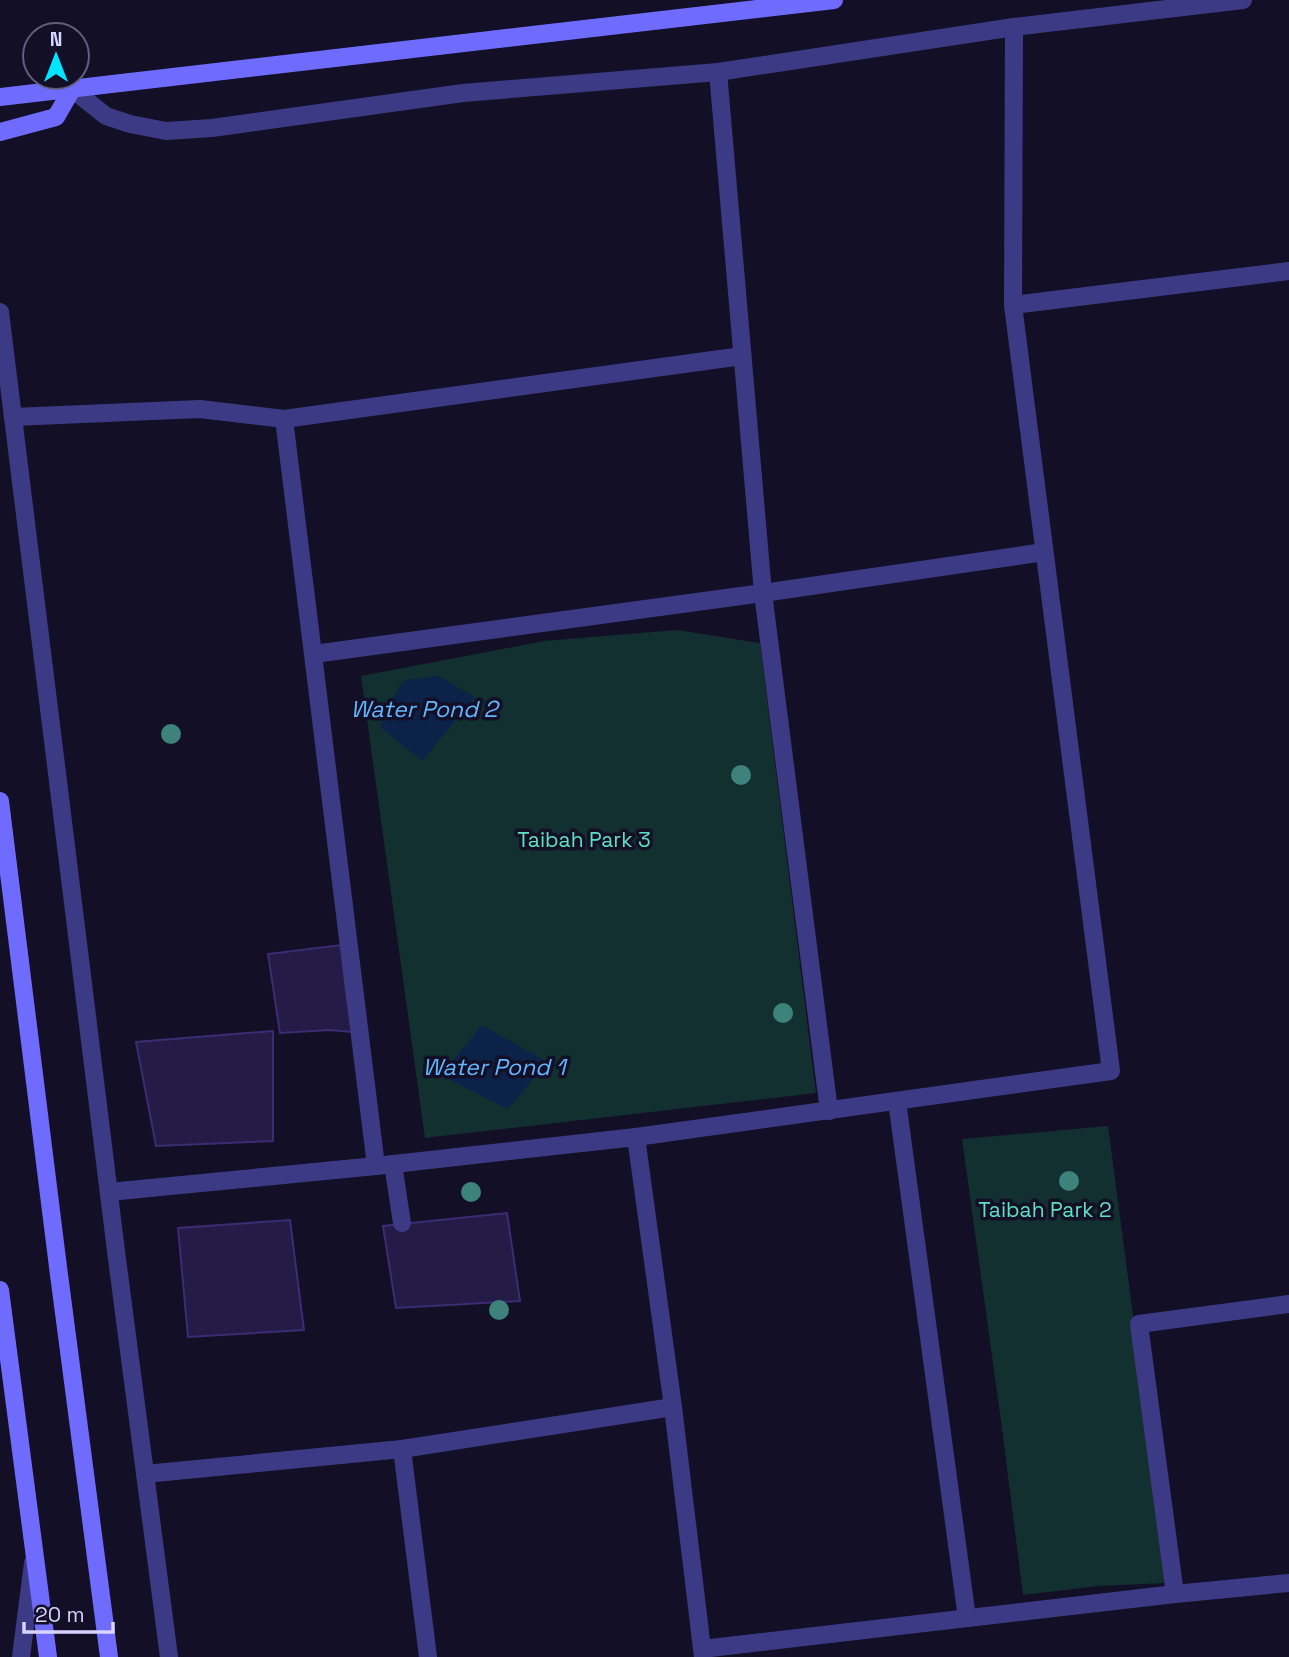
<svg xmlns="http://www.w3.org/2000/svg" width="1289" height="1657" viewBox="0 0 1289 1657" font-family="'Space Grotesk',sans-serif">
  <style>
    .green { fill: #12302f }
    .water { fill: #0c2248 }
    .building { fill: #241b47; stroke: #3b2d73; stroke-width: 2 }
    .lines { fill: none; stroke-linecap: round; stroke-linejoin: round }
    .street { stroke: #3d3a85; stroke-width: 18 }
    .secondary { stroke: #6f6bff; stroke-width: 18 }
    .tree { fill: #3d827b }
    .labels { text-anchor: middle; stroke-width: 7; stroke-linejoin: round; paint-order: stroke }
    .park-label { font-size: 21px; fill: #5fe0c0; stroke: #130f26 }
    .water-label { font-size: 23px; font-style: italic; fill: #62b6ff; stroke: #130f26 }
  </style>
  <rect width="100%" height="100%" fill="#130f26"/>
  <g class="green">
    <polygon points="677,630 760,643 816,1093 425,1138 361,676 544,641"/>
    <polygon points="1108,1126 1147,1421 1166,1583 1099,1586 1023,1595 1002,1428 962,1139"/>
  </g>
  <g class="water">
    <polygon points="438,676 475,697 422,761 380,727 399,687 405,680"/>
    <polygon points="482,1025 547,1062 508,1109 441,1075"/>
  </g>
  <g class="building">
    <polygon points="341,945 345,983 352,1032 330,1030 280,1033 268,954"/>
    <polygon points="273,1031 273,1141 156,1146 136,1042"/>
    <polygon points="507,1213 520,1301 396,1308 383,1226"/>
    <polygon points="290,1220 304,1330 188,1337 178,1228"/>
  </g>
  <g class="lines">
    <g class="street">
      <polyline points="718,72 763,593 829,1111"/>
      <polyline points="72,89 106,116 130,124 166,131 212,128 463,93 718,72 1014,27 1243,0"/>
      <polyline points="1013,305 1289,271"/>
      <polyline points="0,312 117,1259 169,1657"/>
      <polyline points="13,417 200,409 284,419 376,1166"/>
      <polyline points="284,419 742,356"/>
      <polyline points="314,654 763,593 1044,552"/>
      <polyline points="897,1101 967,1618"/>
      <polyline points="636,1137 673,1407 703,1657"/>
      <polyline points="393,1164 402,1223"/>
      <polyline points="109,1192 376,1166 636,1137 1111,1071 1013,305 1014,27"/>
      <polyline points="402,1449 428,1657"/>
      <polyline points="145,1474 402,1449 673,1407"/>
      <polyline points="1175,1594 1139,1324 1289,1304"/>
      <polyline points="702,1649 1175,1594 1289,1583"/>
      <polyline points="21,1657 33,1563"/>
    </g>
    <g class="secondary">
      <polyline points="0,97 834,0"/>
      <polyline points="0,132 56,117 72,89"/>
      <polyline points="0,801 58,1267 109,1657"/>
      <polyline points="0,1290 48,1657"/>
    </g>
  </g>
  <g class="tree">
    <circle cx="171" cy="734" r="10"/>
    <circle cx="741" cy="775" r="10"/>
    <circle cx="783" cy="1013" r="10"/>
    <circle cx="1069" cy="1181" r="10"/>
    <circle cx="471" cy="1192" r="10"/>
    <circle cx="499" cy="1310" r="10"/>
  </g>
  <g class="labels">
    <g class="park-label">
      <text x="584" y="847">Taibah Park 3</text>
      <text x="1045" y="1217">Taibah Park 2</text>
    </g>
    <g class="water-label">
      <text x="424" y="717">Water Pond 2</text>
      <text x="494" y="1075">Water Pond 1</text>
    </g>
  </g>
  <g transform="translate(56 56)"><circle r="33" fill="#130f26" stroke="#625e7d" stroke-width="2"/>
  <path d="M0-5L12 26L0 18L-12 26Z" fill="#00e5ff"/>
  <text y="-10" font-size="19" font-weight="bold" text-anchor="middle" fill="#d9d4ff">N</text>
  </g>
  <path d="M24 1622v10h89v-10" fill="none" stroke="#d9d4ff" stroke-width="3.5"/>
  <text x="35" y="1622" font-size="21" fill="#d9d4ff" stroke="#130f26" stroke-width="5" paint-order="stroke">20 m</text>
</svg>
